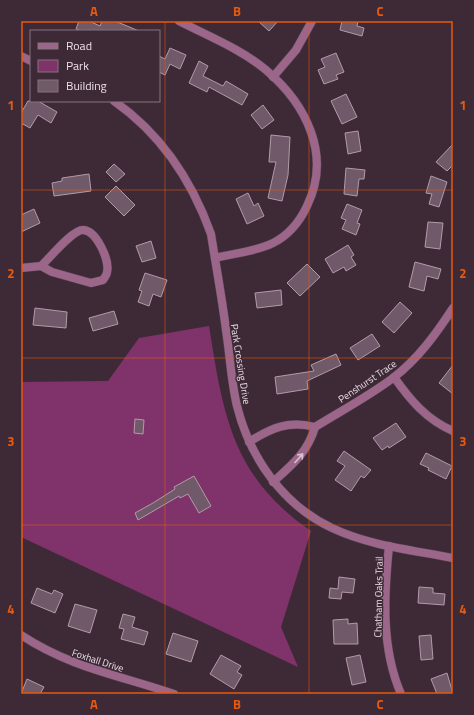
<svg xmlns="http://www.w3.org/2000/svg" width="474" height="715" viewBox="0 0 474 715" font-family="'Titillium Web',sans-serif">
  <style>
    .green { fill: #80336a }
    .building { fill: #705968; stroke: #b39aaa }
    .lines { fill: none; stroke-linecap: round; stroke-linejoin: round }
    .minor-casing { stroke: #5a4753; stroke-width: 9 }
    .tertiary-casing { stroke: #5a4753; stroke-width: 9 }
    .minor { stroke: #9c668a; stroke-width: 8 }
    .tertiary { stroke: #9c668a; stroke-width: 8 }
    .oneway { stroke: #d8c0d0 }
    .grid { fill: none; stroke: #e8590c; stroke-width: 1; stroke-opacity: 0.55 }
    .labels { text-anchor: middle; stroke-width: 3; stroke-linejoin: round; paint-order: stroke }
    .street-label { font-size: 10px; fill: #ecdee7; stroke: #3e2a37 }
    .neatline { fill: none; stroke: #e8590c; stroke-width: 1.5 }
    .grid-label { font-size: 13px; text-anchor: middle; font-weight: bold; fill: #e8590c }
  </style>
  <rect width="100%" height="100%" fill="#3e2a37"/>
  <path class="green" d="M209,326C223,414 232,477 311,531L281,627L298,667L21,537V382L108,381L139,338Z"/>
  <g class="building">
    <polygon points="79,21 89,21 100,26 102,21 115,21 139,31 81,31 76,29"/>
    <polygon points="258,21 278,21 269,31"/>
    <polygon points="342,21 358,21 357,26 364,28 362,36 340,30"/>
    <polygon points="170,48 186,55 180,69 170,64 165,75 159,72 159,56 165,59"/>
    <polygon points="336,53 344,72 336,75 338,79 324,84 318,70 325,67 321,59"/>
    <polygon points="199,61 208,66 203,76 223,86 226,81 248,94 242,105 209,87 207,92 189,83"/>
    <polygon points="346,94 357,117 342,124 331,101"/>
    <polygon points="28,101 38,101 57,112 51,123 38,115 30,128 21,123 21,113"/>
    <polygon points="263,105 274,120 262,129 251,115"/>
    <polygon points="358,131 361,151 348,154 345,133"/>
    <polygon points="271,135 290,137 288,175 282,201 268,198 276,162 269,162"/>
    <polygon points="453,144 453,165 447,171 436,162"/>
    <polygon points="114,164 125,174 116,182 106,172"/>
    <polygon points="346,168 365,170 364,179 359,179 357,196 344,194"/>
    <polygon points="89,174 91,191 54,196 52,183 62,181 62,178"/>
    <polygon points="431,176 447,182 439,207 429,204 432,194 426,193"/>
    <polygon points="116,186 135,205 124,216 105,197"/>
    <polygon points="248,193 254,206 258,203 264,216 247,224 236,199"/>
    <polygon points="347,204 362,210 357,223 360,224 356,235 342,229 346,220 341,218"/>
    <polygon points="34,209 40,223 21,232 21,215"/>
    <polygon points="428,222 443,223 440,249 425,247"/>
    <polygon points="151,241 156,258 142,262 136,246"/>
    <polygon points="348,245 354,255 351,257 356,265 346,271 344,267 333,273 325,259"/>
    <polygon points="415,262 441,269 438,279 427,276 424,291 409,287"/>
    <polygon points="307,264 320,277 300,296 287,283"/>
    <polygon points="145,273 167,280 161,297 153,294 149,306 138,302 142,291 139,290"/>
    <polygon points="281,290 282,305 257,308 255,293"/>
    <polygon points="400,302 412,313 394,333 382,322"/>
    <polygon points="35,308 67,312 66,328 33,325"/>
    <polygon points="114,311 118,324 93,331 89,318"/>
    <polygon points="372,334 380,346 358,360 350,348"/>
    <polygon points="336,354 341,365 307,381 308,389 277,394 275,377 314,371 311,365"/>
    <polygon points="453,365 453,394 439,383"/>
    <polygon points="135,419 144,420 143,434 134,433"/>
    <polygon points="396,423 406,437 389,448 388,446 382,450 373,438"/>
    <polygon points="344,451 371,470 364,478 361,476 351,491 335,480 345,466 337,461"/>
    <polygon points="426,453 452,466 446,479 428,470 429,468 420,464"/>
    <polygon points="194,476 211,506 199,513 188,494 180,498 179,496 138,520 135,513 153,503 175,489 174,487"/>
    <polygon points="339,577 355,579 353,593 342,592 341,599 329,598 330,588 338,589"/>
    <polygon points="419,587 433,588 433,593 445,594 444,605 418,603"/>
    <polygon points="37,588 52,594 54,590 63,594 55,613 31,603"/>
    <polygon points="75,604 97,610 90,633 68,626"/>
    <polygon points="123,614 135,617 132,627 148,632 144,645 121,639 124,629 119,628"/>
    <polygon points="348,619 348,624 357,623 358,644 334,644 333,620"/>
    <polygon points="173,633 198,641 191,662 166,654"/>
    <polygon points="431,635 433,659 421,660 419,636"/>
    <polygon points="221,655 241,666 237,672 242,675 234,689 210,674"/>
    <polygon points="360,655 366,682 352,685 346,658"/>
    <polygon points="447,673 453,694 437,694 431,679"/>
    <polygon points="27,679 44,687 40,694 21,694"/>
  </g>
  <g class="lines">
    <g class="minor-casing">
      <g id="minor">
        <path d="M179,21C208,36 241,49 266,70C306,104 332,155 307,206C300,221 289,235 273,243C255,252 234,253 215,258"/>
        <polyline points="273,77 296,50 312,21"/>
        <path d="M21,268L41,266L52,272L91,283L103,280C104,278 107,275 107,272C110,260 96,230 83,230C72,230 50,258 41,266"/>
        <path d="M394,377C410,400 427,420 453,431"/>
        <path d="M249,442C271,428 289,420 315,427"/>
        <path d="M273,482C292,465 308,452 315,427C341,411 369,396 393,378C418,359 436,334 453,308"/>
        <path d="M389,546C384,595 381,648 401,694"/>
        <path d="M21,635C71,668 119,675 174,694"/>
      </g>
    </g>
    <g class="tertiary-casing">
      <g id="tertiary">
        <polyline points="21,56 31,61"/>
        <path d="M114,101C161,134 192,181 211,234C216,266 222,298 226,330C230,355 231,381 237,406C250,458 283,505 332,528C370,546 413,550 453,558"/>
      </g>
    </g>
    <use href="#minor" class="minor"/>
    <use href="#tertiary" class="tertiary"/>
  </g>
  <defs><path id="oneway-shaft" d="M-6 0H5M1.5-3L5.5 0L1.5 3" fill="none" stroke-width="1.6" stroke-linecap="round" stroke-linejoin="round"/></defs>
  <use class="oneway" href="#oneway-shaft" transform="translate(299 458) rotate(-48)"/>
  <path class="grid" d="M165,21V694M309,21V694M21,190H453M21,358H453M21,525H453"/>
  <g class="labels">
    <g class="street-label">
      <text transform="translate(241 364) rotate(81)" y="4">Park Crossing Drive</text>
      <text transform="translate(367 381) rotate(-34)" y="4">Penshurst Trace</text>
      <text transform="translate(378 597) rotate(-89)" y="4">Chatham Oaks Trail</text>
      <text transform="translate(98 660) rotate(18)" y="4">Foxhall Drive</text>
    </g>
  </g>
  <rect width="474" height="715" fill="none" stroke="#3e2a37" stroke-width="44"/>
  <rect x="30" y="30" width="130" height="72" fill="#3e2a37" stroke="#84727d"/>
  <rect x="38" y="43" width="20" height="6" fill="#9c668a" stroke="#84727d"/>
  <text x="66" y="50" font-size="12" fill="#ecdee7">Road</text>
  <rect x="38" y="60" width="20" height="12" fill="#80336a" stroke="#84727d"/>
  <text x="66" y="70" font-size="12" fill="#ecdee7">Park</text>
  <rect x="38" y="80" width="20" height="12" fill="#705968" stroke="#84727d"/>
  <text x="66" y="90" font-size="12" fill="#ecdee7">Building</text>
  <rect x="22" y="22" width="430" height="671" class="neatline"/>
  <g class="grid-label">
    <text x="94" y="16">A</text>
    <text x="237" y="16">B</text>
    <text x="380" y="16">C</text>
    <text x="11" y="110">1</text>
    <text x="463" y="110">1</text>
    <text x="11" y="278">2</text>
    <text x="463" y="278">2</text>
    <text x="11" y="446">3</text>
    <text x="463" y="446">3</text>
    <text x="11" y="614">4</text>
    <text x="463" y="614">4</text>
    <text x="94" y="709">A</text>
    <text x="237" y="709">B</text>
    <text x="380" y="709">C</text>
  </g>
</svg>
